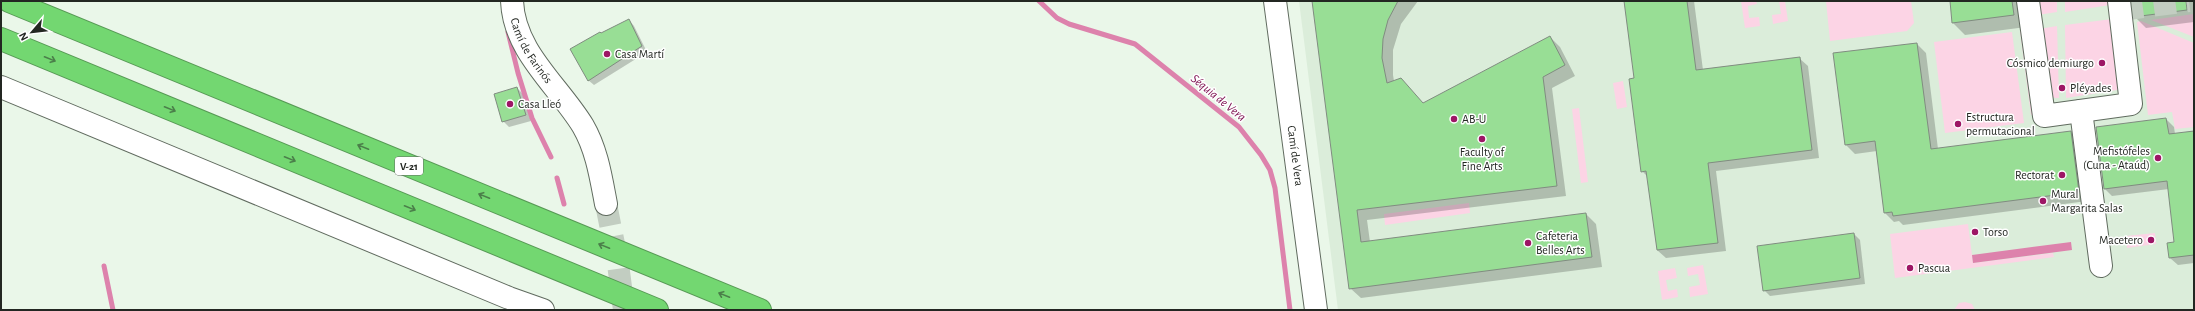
<svg xmlns="http://www.w3.org/2000/svg" width="2195" height="311" viewBox="0 0 2195 311" font-family="'Alegreya Sans',sans-serif">
  <style>
    .built { fill: #dbedda }
    .green { fill: #fcd4e5 }
    .water { fill: #dd82ac }
    .shadow { fill: #0003 }
    .lines { fill: none; stroke-linecap: round; stroke-linejoin: round }
    .stream { stroke: #dd82ac; stroke-width: 5 }
    .building { fill: #98de95; stroke: #808c80 }
    .minor-tunnel { stroke: #c2cdc1; stroke-width: 22; stroke-dasharray: 22 11; stroke-linecap: butt }
    .minor-casing { stroke: #606b5f; stroke-width: 24 }
    .highway-casing { stroke: #579955; stroke-width: 24 }
    .minor { stroke: #fff; stroke-width: 22 }
    .highway { stroke: #73d771; stroke-width: 22 }
    .oneway { stroke: #4b7f4a }
    .poi-dot { fill: #9d1665; stroke: #fff; stroke-width: 1.5 }
    .labels { text-anchor: middle; stroke-width: 3; stroke-linejoin: round; paint-order: stroke }
    .shield { fill: #fff; stroke: #656864; stroke-width: 1 }
    .shield-label { font-size: 11px; font-weight: bold; fill: #232722 }
    .street-label { font-size: 12px; fill: #232722; stroke: #fff }
    .poi-label { font-size: 12px; fill: #232722; stroke: #fff; text-anchor: start }
    .water-label { font-size: 13px; font-style: italic; fill: #7d1050; stroke: #fff }
  </style>
  <rect width="100%" height="100%" fill="#eaf7e9"/>
  <polygon class="built" points="1299,1 2194,1 2194,310 1338,310"/>
  <g class="green">
    <polygon points="1741,1 1756,1 1757,4 1748,6 1749,18 1759,17 1760,26 1745,28"/>
    <polygon points="1769,1 1785,1 1788,21 1773,24 1772,15 1781,14 1779,1"/>
    <polygon points="1826,1 1911,1 1914,23 1907,31 1830,41"/>
    <polygon points="2036,1 2057,1 2057,12 2038,15"/>
    <polygon points="2065,1 2109,1 2110,5 2065,12"/>
    <polygon points="2194,14 2194,37 2151,20"/>
    <polygon points="2112,19 2122,84 2117,90 2066,98 2065,25"/>
    <polygon points="2141,21 2194,43 2194,127 2175,129 2172,112 2148,115 2137,22"/>
    <polygon points="2057,26 2059,98 2055,98 2049,95 2039,29"/>
    <polygon points="2020,31 2024,31 2036,115 2031,115"/>
    <polygon points="2012,32 2024,123 1945,133 1934,42"/>
    <polygon points="1623,81 1627,107 1617,109 1613,83"/>
    <polygon points="1579,108 1588,182 1581,183 1572,109"/>
    <polygon points="1469,203 1470,213 1385,225 1384,214"/>
    <polygon points="1968,224 1973,263 2053,253 2054,257 1895,278 1890,234"/>
    <polygon points="2155,233 2156,244 2127,248 2126,236"/>
    <polygon points="1703,265 1708,294 1690,297 1689,287 1700,285 1698,274 1688,276 1687,268"/>
    <polygon points="1675,268 1677,278 1666,280 1668,291 1677,289 1678,297 1662,300 1658,271"/>
    <polygon points="1965,302 1972,304 1975,310 1954,310 1959,303"/>
  </g>
  <polygon class="water" points="2071,242 2072,250 1973,263 1972,255"/>
  <g class="shadow">
    <polygon points="1313,1 1418,1 1401,24 1393,50 1393,75 1394,81 1423,104 1550,37 1560,47 1575,76 1552,88 1566,196 1367,220 1370,242 1586,214 1596,224 1602,267 1361,298 1350,288"/>
    <polygon points="1625,1 1694,1 1703,70 1799,58 1808,66 1819,158 1716,171 1726,251 1666,258 1657,250 1648,177 1642,171 1635,79"/>
    <polygon points="1951,1 2022,1 2026,27 1965,35 1953,23"/>
    <polygon points="2133,1 2194,1 2194,22 2146,28 2134,16"/>
    <polygon points="629,20 634,26 647,52 594,85 588,80 601,34"/>
    <polygon points="1917,44 1926,53 1938,149 2071,132 2080,141 2087,201 1903,225 1899,221 1894,222 1885,213 1877,151 1855,154 1846,145"/>
    <polygon points="517,88 523,94 531,121 509,127 503,121"/>
    <polygon points="2166,119 2174,127 2175,134 2194,132 2194,263 2178,265 2170,258 2176,243 2169,189 2112,196 2105,189"/>
    <polygon points="1854,234 1860,240 1865,284 1770,296 1764,290"/>
  </g>
  <g class="lines">
    <g class="stream">
      <polyline points="1039,1 1057,18 1069,24 1135,44 1239,127 1261,155 1270,170 1275,188 1290,310"/>
      <polyline points="508,32 518,73 532,118 551,157"/>
      <polyline points="557,178 564,204"/>
      <polyline points="104,266 113,310"/>
    </g>
  </g>
  <g class="building">
    <polygon points="1312,1 1398,1 1388,20 1383,39 1382,58 1387,83 1401,78 1423,103 1550,36 1565,65 1543,77 1557,186 1357,210 1361,242 1586,213 1592,257 1349,289"/>
    <polygon points="1624,1 1687,1 1696,70 1800,57 1812,150 1708,163 1718,243 1657,250 1646,171 1641,172 1629,79 1634,78"/>
    <polygon points="1950,1 2012,1 2014,15 1952,23"/>
    <polygon points="2132,1 2186,1 2187,10 2133,17"/>
    <polygon points="629,19 642,46 588,81 570,49 600,32 601,33"/>
    <polygon points="1917,43 1931,149 2071,131 2079,192 1893,216 1892,212 1884,213 1875,141 1845,145 1833,53"/>
    <polygon points="517,87 526,115 502,122 494,94"/>
    <polygon points="2166,118 2169,134 2194,131 2194,255 2169,258 2167,243 2174,242 2167,181 2104,189 2096,127"/>
    <polygon points="1854,233 1860,278 1763,291 1757,246"/>
  </g>
  <g class="lines">
    <g class="minor-tunnel">
      <polyline points="2121,10 2189,1"/>
      <polyline points="606,204 618,264 624,310"/>
    </g>
    <g class="minor-casing">
      <g id="minor">
        <path id="s1" d="M512,1C514,52 558,85 583,126C597,150 601,178 606,204"/>
        <path id="s2" d="M1275,1L1316,310"/>
        <polyline points="2028,1 2044,116 2131,104 2119,1"/>
        <polyline points="1,87 509,298 543,310"/>
        <polyline points="2081,111 2101,266"/>
      </g>
    </g>
    <g class="highway-casing">
      <g id="highway">
        <polyline points="9,1 760,310"/>
        <polyline points="1,39 657,310"/>
      </g>
    </g>
    <use href="#minor" class="minor"/>
    <use href="#highway" class="highway"/>
  </g>
  <defs><path id="oneway-shaft" d="M-6 0H5M1.5-3L5.5 0L1.5 3" fill="none" stroke-width="1.6" stroke-linecap="round" stroke-linejoin="round"/></defs>
  <g class="oneway">
    <use href="#oneway-shaft" transform="translate(50 59) rotate(22)"/>
    <use href="#oneway-shaft" transform="translate(170 109) rotate(22)"/>
    <use href="#oneway-shaft" transform="translate(363 147) rotate(-158)"/>
    <use href="#oneway-shaft" transform="translate(290 159) rotate(22)"/>
    <use href="#oneway-shaft" transform="translate(484 196) rotate(-158)"/>
    <use href="#oneway-shaft" transform="translate(410 208) rotate(22)"/>
    <use href="#oneway-shaft" transform="translate(604 246) rotate(-158)"/>
    <use href="#oneway-shaft" transform="translate(724 295) rotate(-158)"/>
  </g>
  <g class="poi-dot">
    <circle cx="607" cy="54" r="4"/>
    <circle cx="2102" cy="63" r="4"/>
    <circle cx="2062" cy="88" r="4"/>
    <circle cx="510" cy="104" r="4"/>
    <circle cx="1454" cy="119" r="4"/>
    <circle cx="1958" cy="124" r="4"/>
    <circle cx="1482" cy="139" r="4"/>
    <circle cx="2158" cy="158" r="4"/>
    <circle cx="2062" cy="175" r="4"/>
    <circle cx="2043" cy="201" r="4"/>
    <circle cx="1975" cy="232" r="4"/>
    <circle cx="2151" cy="240" r="4"/>
    <circle cx="1528" cy="243" r="4"/>
    <circle cx="1910" cy="268" r="4"/>
  </g>
  <g class="labels">
    <rect class="shield" x="395" y="157" width="28" height="18" rx="3"/>
    <g class="shield-label">
      <text x="409" y="170">V-21</text>
    </g>
    <g class="street-label">
      <text dy="4" stroke="none"><textPath href="#s1" startOffset="54">Camí de Farinós</textPath></text>
      <text dy="4" stroke="none"><textPath href="#s2" startOffset="156">Camí de Vera</textPath></text>
    </g>
    <g class="poi-label">
      <text x="615" y="58">Casa Martí</text>
      <text x="2094" y="67" text-anchor="end">Cósmico demiurgo</text>
      <text x="2070" y="92">Pléyades</text>
      <text x="518" y="108">Casa Lleó</text>
      <text x="1966" y="121">Estructura<tspan x="1966" dy="14">permutacional</tspan></text>
      <text x="1462" y="123">AB-U</text>
      <text x="2150" y="155" text-anchor="end">Mefistófeles<tspan x="2150" dy="14">(Cuna - Ataúd)</tspan></text>
      <text x="1482" y="156" text-anchor="middle">Faculty of<tspan x="1482" dy="14">Fine Arts</tspan></text>
      <text x="2054" y="179" text-anchor="end">Rectorat</text>
      <text x="2051" y="198">Mural<tspan x="2051" dy="14">Margarita Salas</tspan></text>
      <text x="1983" y="236">Torso</text>
      <text x="1536" y="240">Cafeteria<tspan x="1536" dy="14">Belles Arts</tspan></text>
      <text x="2143" y="244" text-anchor="end">Macetero</text>
      <text x="1918" y="272">Pascua</text>
    </g>
    <g class="water-label">
      <text transform="translate(1219 97) rotate(39)" y="5">Séquia de Vera</text>
    </g>
  </g>
  <rect width="2195" height="311" fill="none" stroke="#232722" stroke-width="4"/>
  <g transform="translate(32 32) rotate(242)" stroke="#ffffff" stroke-width="3" paint-order="stroke">
  <path d="M0-3L7 15L0 10L-7 15Z" fill="#232722"/>
  <text y="-6" font-size="11" font-weight="bold" text-anchor="middle" fill="#232722">N</text>
  </g>
</svg>
